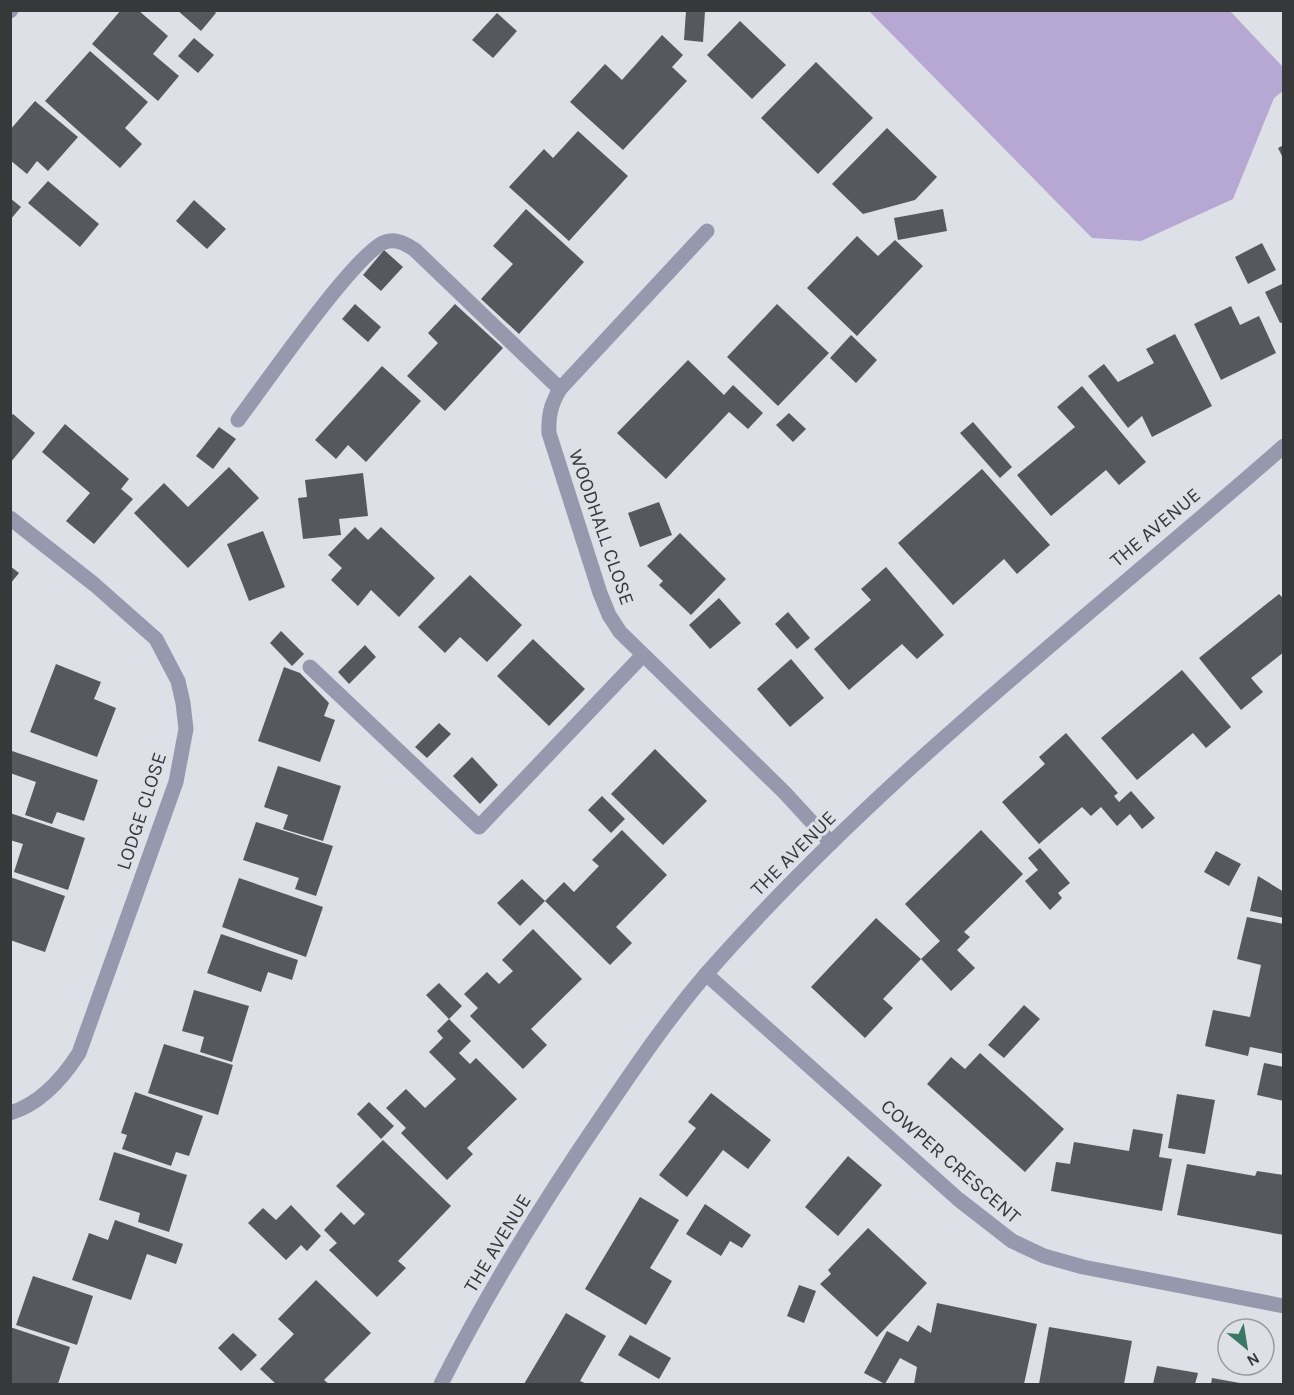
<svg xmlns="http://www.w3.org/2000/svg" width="1294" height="1395" viewBox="0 0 1294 1395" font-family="Karla,sans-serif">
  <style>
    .green { fill: #b6a7d3 }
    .building { fill: #55595d }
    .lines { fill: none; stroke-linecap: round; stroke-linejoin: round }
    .minor { stroke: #9698ae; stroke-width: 15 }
    .labels { text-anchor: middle; stroke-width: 6; stroke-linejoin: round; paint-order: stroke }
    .street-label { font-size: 20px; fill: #37383a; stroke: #dde0e6 }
  </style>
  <rect width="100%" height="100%" fill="#dde0e6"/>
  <polygon class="green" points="869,11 1230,11 1283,67 1283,91 1274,98 1233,199 1141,241 1092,238"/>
  <g class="building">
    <polygon points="121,10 138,10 168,36 153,54 179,76 158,101 92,44"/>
    <polygon points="177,10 213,10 216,13 201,31"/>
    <polygon points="686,11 705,11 703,42 684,40"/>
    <polygon points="497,13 517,31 493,58 472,40"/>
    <polygon points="740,21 786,65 752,99 707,55"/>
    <polygon points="662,35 683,55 672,67 687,81 623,150 570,102 605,64 622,80"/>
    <polygon points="194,38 214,55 198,73 178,56"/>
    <polygon points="90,51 148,102 125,128 142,144 120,168 45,101"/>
    <polygon points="816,62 873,118 818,174 761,118"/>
    <polygon points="35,101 78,137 48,171 37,161 27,174 10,160 10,130"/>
    <polygon points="887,128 937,177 915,200 863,214 832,184"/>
    <polygon points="578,131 628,176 569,241 509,187 544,149 553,158"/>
    <polygon points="1284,145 1284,160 1278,148"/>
    <polygon points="48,181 99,224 80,247 28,203"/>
    <polygon points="10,198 21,207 10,220"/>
    <polygon points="194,200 226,229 207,249 176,221"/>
    <polygon points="526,209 584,262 519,334 481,299 513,264 493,246"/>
    <polygon points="943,209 947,231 898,240 894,218"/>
    <polygon points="857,236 878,256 895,240 923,266 857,336 807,288"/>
    <polygon points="1262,243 1276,270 1248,284 1235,257"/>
    <polygon points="384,250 403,267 381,291 363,275"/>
    <polygon points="1284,283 1284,322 1280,323 1265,292"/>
    <polygon points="355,304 381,327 368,342 342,319"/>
    <polygon points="455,304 503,348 445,411 407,376 438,343 428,333"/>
    <polygon points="777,304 829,353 778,406 727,357"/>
    <polygon points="1231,306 1240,325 1259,316 1276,353 1221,380 1194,324"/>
    <polygon points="1175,334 1212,406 1152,437 1142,416 1128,428 1088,376 1104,364 1118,382 1154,363 1146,349"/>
    <polygon points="851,335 877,360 856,383 830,358"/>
    <polygon points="688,360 724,395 733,385 763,413 748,429 729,412 666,479 617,433"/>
    <polygon points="382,366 421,401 366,462 348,445 336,459 315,440"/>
    <polygon points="1082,386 1146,462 1119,485 1106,470 1051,516 1017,475 1075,427 1057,407"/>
    <polygon points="789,413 806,429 793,442 776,425"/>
    <polygon points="13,414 35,433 10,463 10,417"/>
    <polygon points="973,422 1012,467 1000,478 960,433"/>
    <polygon points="65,424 129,479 121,489 133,499 94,544 66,521 90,493 42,452"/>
    <polygon points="219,427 236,439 213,469 196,456"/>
    <polygon points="229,467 259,498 188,568 134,513 164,483 188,507"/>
    <polygon points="982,469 1050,545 1017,574 1004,559 953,605 898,543"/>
    <polygon points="363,473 368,516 339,519 341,535 303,539 298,498 307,497 305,480"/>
    <polygon points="659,502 672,535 640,547 628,513"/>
    <polygon points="355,527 368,540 381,527 435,578 399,617 371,590 358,606 331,580 342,568 328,555"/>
    <polygon points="263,531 285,587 249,601 227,544"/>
    <polygon points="680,533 726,579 691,615 659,585 663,581 647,566"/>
    <polygon points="10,566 19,573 10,584"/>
    <polygon points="886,567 944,635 917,659 902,644 849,690 814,649 871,600 861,589"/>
    <polygon points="470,575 522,625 487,662 460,637 445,653 418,627"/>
    <polygon points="1279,594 1284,599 1284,652 1251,678 1263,692 1241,710 1199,658"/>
    <polygon points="719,598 741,623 710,649 689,625"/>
    <polygon points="788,612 810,638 797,649 775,624"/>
    <polygon points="281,631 304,654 292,666 270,643"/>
    <polygon points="533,639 585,689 549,726 497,676"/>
    <polygon points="365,645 376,657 349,684 338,672"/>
    <polygon points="791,659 824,698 790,727 757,689"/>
    <polygon points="56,664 101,682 94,699 116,708 97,757 30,732"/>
    <polygon points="284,667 300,673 329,703 324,716 335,720 320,762 258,741"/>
    <polygon points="1182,670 1231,727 1206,748 1193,733 1137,780 1101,738"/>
    <polygon points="439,723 451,734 427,758 415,747"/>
    <polygon points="1066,733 1118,793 1114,796 1119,802 1131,791 1155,818 1142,829 1130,814 1117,826 1101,807 1091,816 1082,807 1039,844 1002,802 1045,764 1039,757"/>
    <polygon points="655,749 707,801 663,845 611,794"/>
    <polygon points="12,751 98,780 84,821 57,812 52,824 25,815 36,782 10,773"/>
    <polygon points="472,757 498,785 480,804 453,776"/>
    <polygon points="278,766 341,786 323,841 283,829 288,815 264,807"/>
    <polygon points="602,796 625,819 611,833 588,810"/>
    <polygon points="10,813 85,838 68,890 14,872 23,844 10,840"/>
    <polygon points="256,822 333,846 316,896 295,889 299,878 243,860"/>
    <polygon points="622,830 667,875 616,927 632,943 610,965 545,901 520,926 497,903 522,879 545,901 564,882 574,892 599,866 592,860"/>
    <polygon points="981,830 1023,874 964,932 970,937 957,950 975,968 951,991 921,959 940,941 905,904"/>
    <polygon points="1040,848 1070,883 1058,893 1062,898 1050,910 1025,881 1038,870 1028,858"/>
    <polygon points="1216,851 1241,864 1229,886 1204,872"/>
    <polygon points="1258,876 1284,892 1284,918 1250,911"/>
    <polygon points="10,877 65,896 45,952 10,940"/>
    <polygon points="239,878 323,907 306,957 222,927"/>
    <polygon points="1247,917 1284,924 1284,1054 1250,1047 1248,1056 1205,1046 1213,1010 1250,1017 1261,965 1237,959"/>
    <polygon points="876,918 921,959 883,999 893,1008 865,1038 811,987"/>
    <polygon points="533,929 582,979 531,1029 547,1045 523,1069 470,1016 478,1008 464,994 487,972 499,984 513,971 502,960"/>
    <polygon points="221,934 298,960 292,980 268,972 261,992 207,973"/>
    <polygon points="439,983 462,1006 449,1019 426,995"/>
    <polygon points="194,990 249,1006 232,1062 200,1052 204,1037 182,1031"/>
    <polygon points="1024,1005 1040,1019 1004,1058 988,1045"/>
    <polygon points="449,1019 471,1041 459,1053 470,1064 476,1058 517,1099 467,1148 473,1154 447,1180 401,1133 406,1128 386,1108 406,1089 425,1108 456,1079 429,1052 443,1038 437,1031"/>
    <polygon points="164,1044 233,1065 218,1115 148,1093"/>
    <polygon points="980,1053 1064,1129 1025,1172 927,1084 951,1057 965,1069"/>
    <polygon points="1264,1063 1284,1067 1284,1101 1257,1095"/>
    <polygon points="135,1092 203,1116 189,1156 176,1152 171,1166 122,1149 127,1135 121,1133"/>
    <polygon points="711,1093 771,1140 748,1169 723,1150 687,1197 659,1175 696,1128 688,1122"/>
    <polygon points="1177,1094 1215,1100 1205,1154 1168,1148"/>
    <polygon points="369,1102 394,1126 381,1139 357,1114"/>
    <polygon points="1133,1129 1163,1134 1159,1157 1172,1159 1162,1211 1051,1191 1056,1162 1070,1164 1074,1142 1129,1151"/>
    <polygon points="383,1140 451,1206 398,1261 406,1268 377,1297 329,1250 337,1243 324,1230 341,1212 354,1225 365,1214 336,1186"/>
    <polygon points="114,1152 187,1175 169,1232 138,1222 140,1213 99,1200"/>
    <polygon points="848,1156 882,1185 838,1236 805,1207"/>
    <polygon points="1187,1164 1255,1176 1257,1171 1284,1175 1284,1235 1177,1215"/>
    <polygon points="640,1197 679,1220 650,1268 672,1281 646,1325 585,1289"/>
    <polygon points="705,1204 751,1235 742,1248 730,1241 721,1256 686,1234"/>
    <polygon points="291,1205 321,1236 307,1251 301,1245 286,1260 248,1223 263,1208 276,1220"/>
    <polygon points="115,1220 183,1244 176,1264 147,1254 131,1300 72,1280 89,1233 108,1240"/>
    <polygon points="868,1228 927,1283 877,1337 820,1284 831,1274 828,1270"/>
    <polygon points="33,1276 93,1296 77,1345 16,1325"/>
    <polygon points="316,1280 371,1333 324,1380 329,1384 276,1384 260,1369 294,1334 278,1319"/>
    <polygon points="799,1285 816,1291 804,1323 787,1316"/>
    <polygon points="937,1303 1037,1324 1024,1384 914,1384 917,1367 900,1358 885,1384 864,1373 887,1331 908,1342 918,1325 931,1333"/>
    <polygon points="566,1313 606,1336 580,1381 587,1384 524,1384"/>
    <polygon points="10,1327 70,1347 58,1384 10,1383"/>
    <polygon points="1049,1327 1132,1341 1124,1384 1039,1384"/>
    <polygon points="233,1333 257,1355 241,1371 218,1348"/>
    <polygon points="630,1335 671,1358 659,1379 618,1355"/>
    <polygon points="1157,1366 1198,1373 1195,1384 1153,1384"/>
    <polygon points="1212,1378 1240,1383 1239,1384 1211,1384"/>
  </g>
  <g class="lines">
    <g class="minor">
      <polyline points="10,11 11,10"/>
      <path d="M707,231L560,389C551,404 548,416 549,433L600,593L609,615L620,632L784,792L831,843"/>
      <path d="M238,420C262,388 356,252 385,242C396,238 406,244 415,250L560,389"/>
      <path d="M10,518L95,585L156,639L178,681L183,703L186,729L176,782L79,1053C63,1078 40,1104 10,1113"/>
      <polyline points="310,667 479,827 643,655"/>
      <polyline points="706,974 958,1199 1012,1241 1044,1256 1083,1267 1284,1306"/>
      <path d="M441,1384C488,1291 543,1202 602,1116C635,1067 669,1017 708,972C880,776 1089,617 1284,446"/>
    </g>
  </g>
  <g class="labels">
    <g class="street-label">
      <text transform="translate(602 527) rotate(71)" y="7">WOODHALL CLOSE</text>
      <text transform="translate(1155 527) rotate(-40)" y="7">THE AVENUE</text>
      <text transform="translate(141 811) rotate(-72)" y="7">LODGE CLOSE</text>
      <text transform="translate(793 853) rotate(-45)" y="7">THE AVENUE</text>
      <text transform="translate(951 1161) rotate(41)" y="7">COWPER CRESCENT</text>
      <text transform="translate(497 1243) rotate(-59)" y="7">THE AVENUE</text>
    </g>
  </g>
  <rect width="1294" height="1395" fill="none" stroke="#37383a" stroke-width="24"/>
  <g transform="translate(1246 1347) rotate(150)"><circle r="28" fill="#dde0e6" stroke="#9b9da1" stroke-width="1.5"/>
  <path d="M0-4.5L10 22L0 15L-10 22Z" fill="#3a7864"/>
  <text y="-9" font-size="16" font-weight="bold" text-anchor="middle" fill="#37383a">N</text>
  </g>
</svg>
